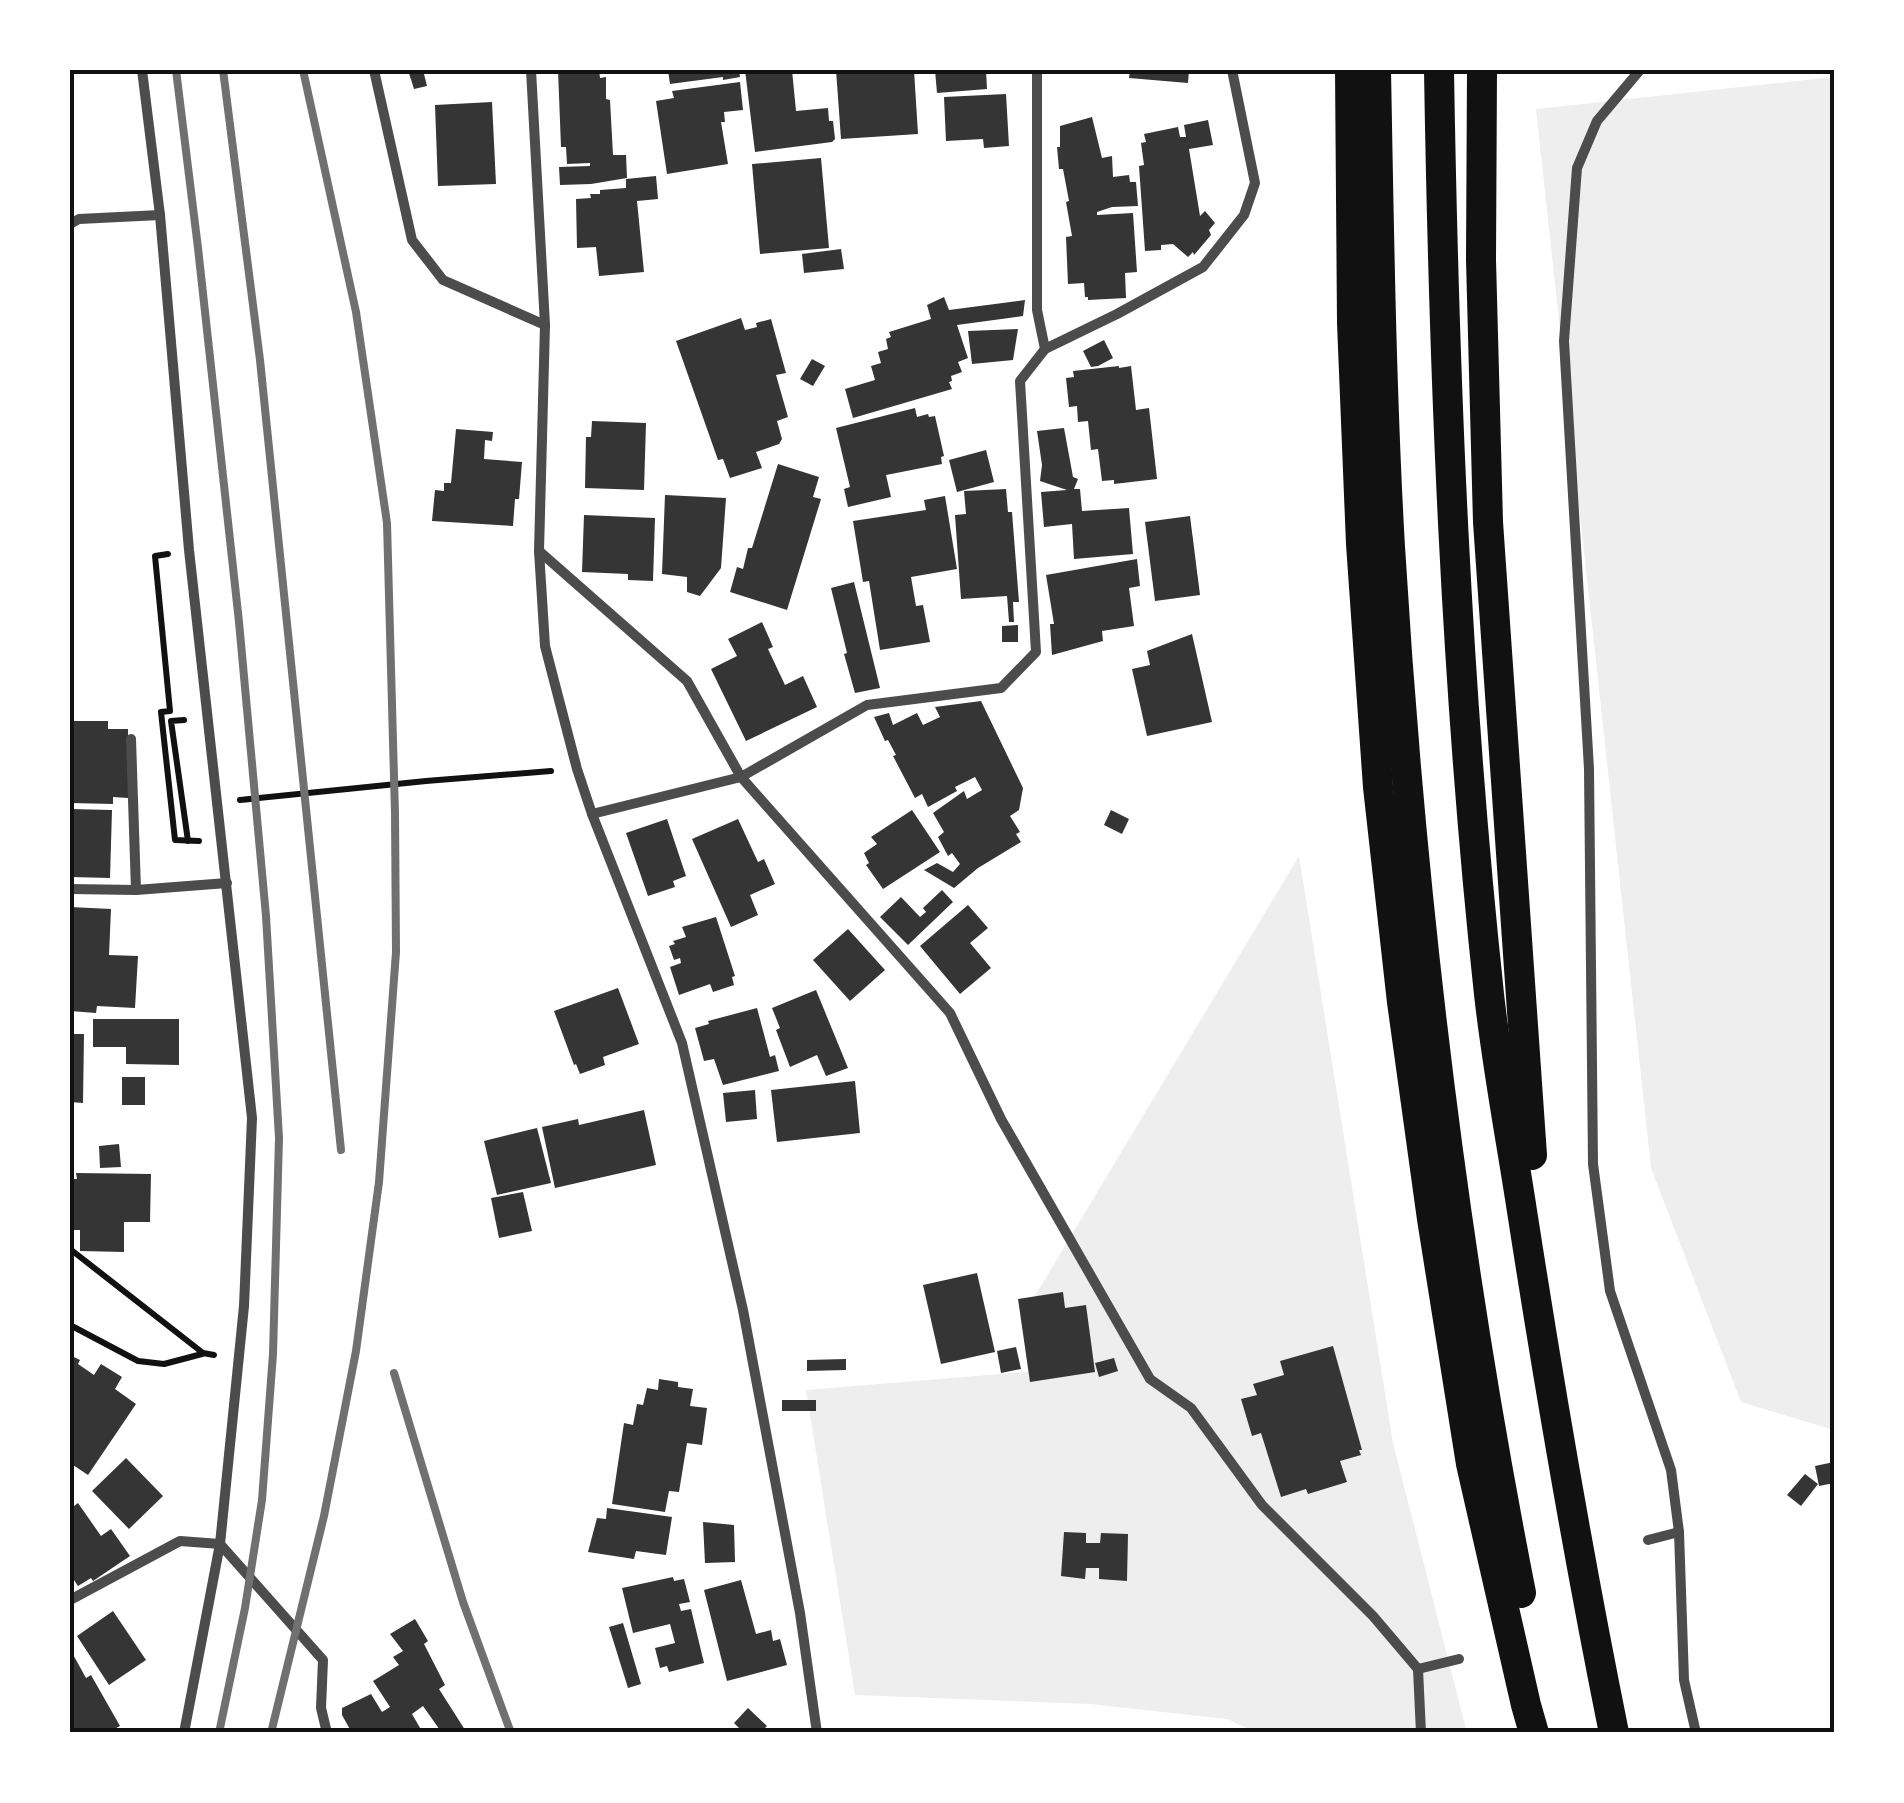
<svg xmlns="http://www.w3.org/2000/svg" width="1904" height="1803" viewBox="0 0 1904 1803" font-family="'Alegreya Sans',sans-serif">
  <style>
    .green { fill: #eee }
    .building { fill: #353535 }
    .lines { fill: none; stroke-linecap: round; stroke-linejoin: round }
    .path { stroke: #111; stroke-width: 6 }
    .minor { stroke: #4c4c4c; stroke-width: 10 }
    .motorway { stroke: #111; stroke-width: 30 }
    .rail { stroke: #707070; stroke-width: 8 }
    .neatline { fill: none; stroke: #111; stroke-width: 4 }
  </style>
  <rect width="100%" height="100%" fill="#fff"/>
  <g class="green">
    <polygon points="1834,77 1834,1430 1741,1402 1651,1168 1536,109"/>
    <polygon points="1299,856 1393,1443 1467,1733 1257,1733 1227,1719 1090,1704 855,1695 806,1390 1048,1370 1030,1304"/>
  </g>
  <g class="building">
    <polygon points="408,70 423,70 427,86 414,89"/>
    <polygon points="558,70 599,70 600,78 606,77 606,99 610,100 613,155 626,155 627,178 591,184 560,185 559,167 590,166 590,163 567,164 566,147 561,147"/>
    <polygon points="668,70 739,70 740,77 723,80 723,77 670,84"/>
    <polygon points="745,70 792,70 796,111 828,108 829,121 833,121 835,139 832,142 755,152"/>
    <polygon points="836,70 914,70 918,134 841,139"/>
    <polygon points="935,70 986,70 987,89 937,93"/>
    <polygon points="1130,70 1189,70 1188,83 1129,78"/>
    <polygon points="740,82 743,110 724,112 725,122 721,122 728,164 667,174 656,101 674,98 672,91"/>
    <polygon points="1006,94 1009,146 984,148 983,139 946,141 944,97"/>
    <polygon points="492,102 496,184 438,186 435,105"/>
    <polygon points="1092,117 1102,158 1112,156 1113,177 1129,175 1130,182 1136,182 1138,206 1112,207 1097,212 1097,215 1133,213 1137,272 1125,273 1126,298 1088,300 1088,297 1085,297 1084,283 1068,284 1066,237 1072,236 1066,202 1069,201 1063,169 1059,169 1057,147 1060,147 1060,126"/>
    <polygon points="1208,120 1213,145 1189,149 1200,216 1205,211 1215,223 1209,230 1211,235 1194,255 1193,252 1188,257 1173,244 1161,245 1161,250 1145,251 1139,166 1144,165 1141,143 1146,142 1144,134 1178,127 1180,137 1186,137 1184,125"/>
    <polygon points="821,158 829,248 760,254 752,164"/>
    <polygon points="656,176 658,199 637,201 644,272 599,276 596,247 577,248 576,199 591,198 590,194 600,194 600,190 626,188 626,179"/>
    <polygon points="841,249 844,269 804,273 802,254"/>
    <polygon points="944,297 949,310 1025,300 1023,316 957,325 968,358 958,362 962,372 951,376 952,381 949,382 952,389 853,418 845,389 875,380 871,366 881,363 878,352 888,349 886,339 891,337 889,332 931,319 927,305"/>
    <polygon points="741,318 745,330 757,327 756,323 771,319 786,373 776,375 788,417 777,421 782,439 779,444 756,452 762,468 730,478 723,459 718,460 676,341"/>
    <polygon points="1018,329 1013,360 972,364 968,331"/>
    <polygon points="1104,340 1113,358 1098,366 1091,367 1083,351"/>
    <polygon points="812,359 825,366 813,386 800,379"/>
    <polygon points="1119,366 1119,368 1131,366 1136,410 1149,408 1157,479 1114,484 1114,480 1102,481 1098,449 1091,450 1088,421 1078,422 1077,406 1069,407 1066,378 1074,377 1073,371"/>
    <polygon points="915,408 917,417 928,414 929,417 935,416 944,456 941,457 942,464 886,475 891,497 848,507 844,489 850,487 836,428"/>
    <polygon points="592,421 646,423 644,490 585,488 586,437 591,437"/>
    <polygon points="1064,428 1073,477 1078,479 1074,489 1080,489 1082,511 1129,508 1133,554 1074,559 1072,524 1044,527 1041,492 1067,490 1040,481 1042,465 1037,431"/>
    <polygon points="456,429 493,432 492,441 485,440 484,459 522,462 519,499 515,499 513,526 432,521 435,490 444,491 444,483 451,483"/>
    <polygon points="986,450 994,482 957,492 949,460"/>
    <polygon points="778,464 819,477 813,497 821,499 787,610 730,592 737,567 743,569 748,548 752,548"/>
    <polygon points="1006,489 1008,512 1012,512 1019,602 1013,602 1014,622 1009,622 1007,596 961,599 955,515 966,514 964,491"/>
    <polygon points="665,495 726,498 721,568 700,596 687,592 687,577 662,574"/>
    <polygon points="945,496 957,569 911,577 916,606 923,605 930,642 880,650 869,581 863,582 853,521 926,510 924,500"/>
    <polygon points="584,515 655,518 653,581 628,580 628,574 582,572"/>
    <polygon points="1190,516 1200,595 1155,601 1145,522"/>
    <polygon points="1137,559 1140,586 1129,588 1134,626 1102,631 1103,641 1052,655 1050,624 1054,624 1046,575"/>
    <polygon points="854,582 880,688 855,693 844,654 847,653 831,588"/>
    <polygon points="762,622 773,647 768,649 785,685 803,676 817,707 746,741 711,669 737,656 728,639"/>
    <polygon points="1018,625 1018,642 1002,642 1002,626"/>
    <polygon points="1192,634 1212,722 1147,736 1132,669 1150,665 1147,651"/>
    <polygon points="981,701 1023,788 1019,810 1010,816 1020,832 1016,834 1021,842 978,868 954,888 924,870 937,863 953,872 960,864 952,853 948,856 938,837 944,832 933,813 964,791 967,799 982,790 975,777 955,787 957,791 928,807 922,794 915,798 893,756 896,755 888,740 885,741 874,717 889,713 893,725 917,713 923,725 940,717 935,707"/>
    <polygon points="70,721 108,721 108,729 128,729 128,798 113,797 113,804 70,803"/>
    <polygon points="70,809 112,810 110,878 70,877"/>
    <polygon points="912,810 940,852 883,889 866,865 869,863 864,853 877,844 871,837"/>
    <polygon points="1111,810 1129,819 1122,834 1104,825"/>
    <polygon points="667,819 686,876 673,881 675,887 648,896 626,833"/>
    <polygon points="738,819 758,862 764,859 775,884 750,895 758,915 731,927 692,839"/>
    <polygon points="942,890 953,902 908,945 880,917 901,897 920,917 926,912 923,908"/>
    <polygon points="968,905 988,928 970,943 991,968 960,994 920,946"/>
    <polygon points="70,907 111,909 109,955 138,956 135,1008 97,1006 96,1013 70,1011"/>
    <polygon points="716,917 735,976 732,977 734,985 713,992 710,984 679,995 670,967 681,963 680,958 674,960 669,946 675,944 673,941 686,937 682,927"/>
    <polygon points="848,929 885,970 850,1001 813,960"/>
    <polygon points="618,988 639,1044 603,1057 605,1065 580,1074 576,1064 574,1065 554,1011"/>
    <polygon points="816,990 848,1068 826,1076 817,1055 790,1067 776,1030 780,1028 772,1008"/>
    <polygon points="757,1008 770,1057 775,1055 779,1071 723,1085 714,1059 704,1061 695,1028 709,1024 708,1021"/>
    <polygon points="93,1019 179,1019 179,1065 126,1064 126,1047 93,1047"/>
    <polygon points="70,1034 84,1034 83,1103 70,1102"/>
    <rect x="122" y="1077" width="23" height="28"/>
    <polygon points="855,1081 860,1133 777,1142 771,1090"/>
    <polygon points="755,1090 757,1119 726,1122 723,1093"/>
    <polygon points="644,1110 656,1165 555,1188 542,1127 578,1119 579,1125"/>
    <polygon points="537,1128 551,1183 497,1195 484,1141"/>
    <polygon points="119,1144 121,1167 100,1168 99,1146"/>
    <polygon points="76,1173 151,1174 150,1222 124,1222 124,1252 80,1251 80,1230 70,1230 70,1179 77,1179"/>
    <polygon points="523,1192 532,1231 499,1238 491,1198"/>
    <polygon points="977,1273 995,1352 941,1364 923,1285"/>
    <polygon points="1063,1292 1065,1308 1086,1305 1095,1372 1030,1382 1018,1299"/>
    <polygon points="1333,1346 1362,1450 1359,1450 1361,1455 1340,1461 1347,1482 1308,1494 1306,1489 1281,1497 1261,1433 1252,1436 1241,1399 1257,1395 1253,1384 1284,1375 1280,1361"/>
    <polygon points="1016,1347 1021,1369 1001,1373 997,1351"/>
    <polygon points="70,1355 80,1360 78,1364 94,1375 101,1364 122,1377 115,1389 136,1404 88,1475 70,1463"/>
    <polygon points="1114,1358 1118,1371 1099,1377 1095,1363"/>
    <polygon points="846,1359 846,1370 807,1371 807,1360"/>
    <polygon points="659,1379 678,1382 678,1387 693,1389 690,1406 707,1408 702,1445 687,1443 679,1492 669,1491 665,1512 612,1504 624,1423 633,1425 637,1404 643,1405 647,1388 658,1390"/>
    <rect x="782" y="1400" width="34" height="11"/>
    <polygon points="126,1458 163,1496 129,1529 92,1491"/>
    <polygon points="1834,1462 1834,1483 1819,1486 1815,1466"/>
    <polygon points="1805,1474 1818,1484 1801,1506 1787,1495"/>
    <polygon points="78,1503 101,1536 111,1529 130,1556 93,1581 91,1578 78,1586 70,1574 70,1509"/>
    <polygon points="607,1508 672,1517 666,1555 636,1551 634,1559 588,1552 597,1518 606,1519"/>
    <polygon points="703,1522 734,1525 735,1562 705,1563"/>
    <polygon points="1064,1532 1086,1533 1086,1543 1100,1543 1101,1533 1128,1534 1127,1581 1099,1579 1099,1568 1086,1568 1085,1579 1061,1576"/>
    <polygon points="673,1577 674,1581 684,1579 690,1602 679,1604 681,1611 691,1609 704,1663 669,1672 667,1666 660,1668 655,1648 675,1643 670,1624 633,1633 622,1588"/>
    <polygon points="741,1580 756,1634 771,1630 773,1641 780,1639 787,1665 727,1681 704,1590"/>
    <polygon points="113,1611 146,1660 109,1685 77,1636"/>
    <polygon points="415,1619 428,1641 424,1644 445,1685 439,1689 467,1733 442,1733 423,1706 412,1714 423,1733 352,1733 342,1715 342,1708 371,1694 382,1712 390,1707 373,1681 399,1665 393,1657 403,1651 390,1634"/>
    <polygon points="623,1623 641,1684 628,1688 609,1627"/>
    <polygon points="70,1649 86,1678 91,1675 120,1726 107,1733 70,1733"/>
    <polygon points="748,1708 767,1726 760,1733 744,1733 734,1723"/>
  </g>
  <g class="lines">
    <g class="path">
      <polyline points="168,554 155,556 170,711 161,712 175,840 199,841"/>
      <polyline points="184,720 171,721 188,841"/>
      <polyline points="240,800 426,781 551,771"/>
      <polyline points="70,1249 203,1353 214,1355"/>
      <polyline points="70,1325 138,1361 164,1364 202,1354"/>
    </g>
    <g class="minor">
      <polyline points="142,70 160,215 189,550 252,1118 244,1306 220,1544 184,1733"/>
      <polyline points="374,70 412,240 443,280 545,325"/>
      <polyline points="531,70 545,325 539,551 545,646 577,769 592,814 682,1043 743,1310 800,1613 817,1733"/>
      <polyline points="1640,70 1597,121 1577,168 1564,341 1589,769 1593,1164 1610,1291 1671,1470 1679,1532 1684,1680 1696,1733"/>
      <polyline points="70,224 79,219 160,215"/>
      <polyline points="1045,349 1117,314 1203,267 1244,215 1255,183 1232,70"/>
      <polyline points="539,551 687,681 741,777 950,1013 1001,1119 1150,1379 1191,1408 1262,1505 1373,1616 1418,1669 1421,1733"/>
      <polyline points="131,739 136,890"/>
      <polyline points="592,814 741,777 867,705 1001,688 1036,652 1020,381 1045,349 1037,310 1037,70"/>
      <polyline points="70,889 136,890 227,883"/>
      <polyline points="1648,1540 1679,1532"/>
      <polyline points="70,1600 180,1541 220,1544 323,1660 321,1708 327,1733"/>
      <polyline points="1418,1669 1459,1659"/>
    </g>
    <g class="motorway">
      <polyline points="1350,70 1352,323 1361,544 1378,787 1402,1002 1432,1219 1471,1464 1526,1705 1534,1733"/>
      <path d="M1376,70C1379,229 1381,388 1390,547C1411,898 1453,1248 1521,1593"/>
      <path d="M1439,70C1444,378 1456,688 1489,994C1497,1067 1511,1139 1522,1211C1549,1385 1579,1560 1614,1733"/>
      <polyline points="1482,70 1481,260 1488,522 1532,1155"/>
    </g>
    <g class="rail">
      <polyline points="176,70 198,248 239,622 266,916 279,1138 273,1354 262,1500 245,1608 219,1733"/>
      <polyline points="223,70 260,360 341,1150"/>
      <polyline points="394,1373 463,1602 511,1733"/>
      <polyline points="271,1733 324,1516 356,1351 379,1182 396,952 395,813 387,523 356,312 303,70"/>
    </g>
  </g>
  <rect width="1904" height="1803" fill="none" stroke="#ffffff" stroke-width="145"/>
  <rect x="72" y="72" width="1760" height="1658" class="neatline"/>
</svg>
